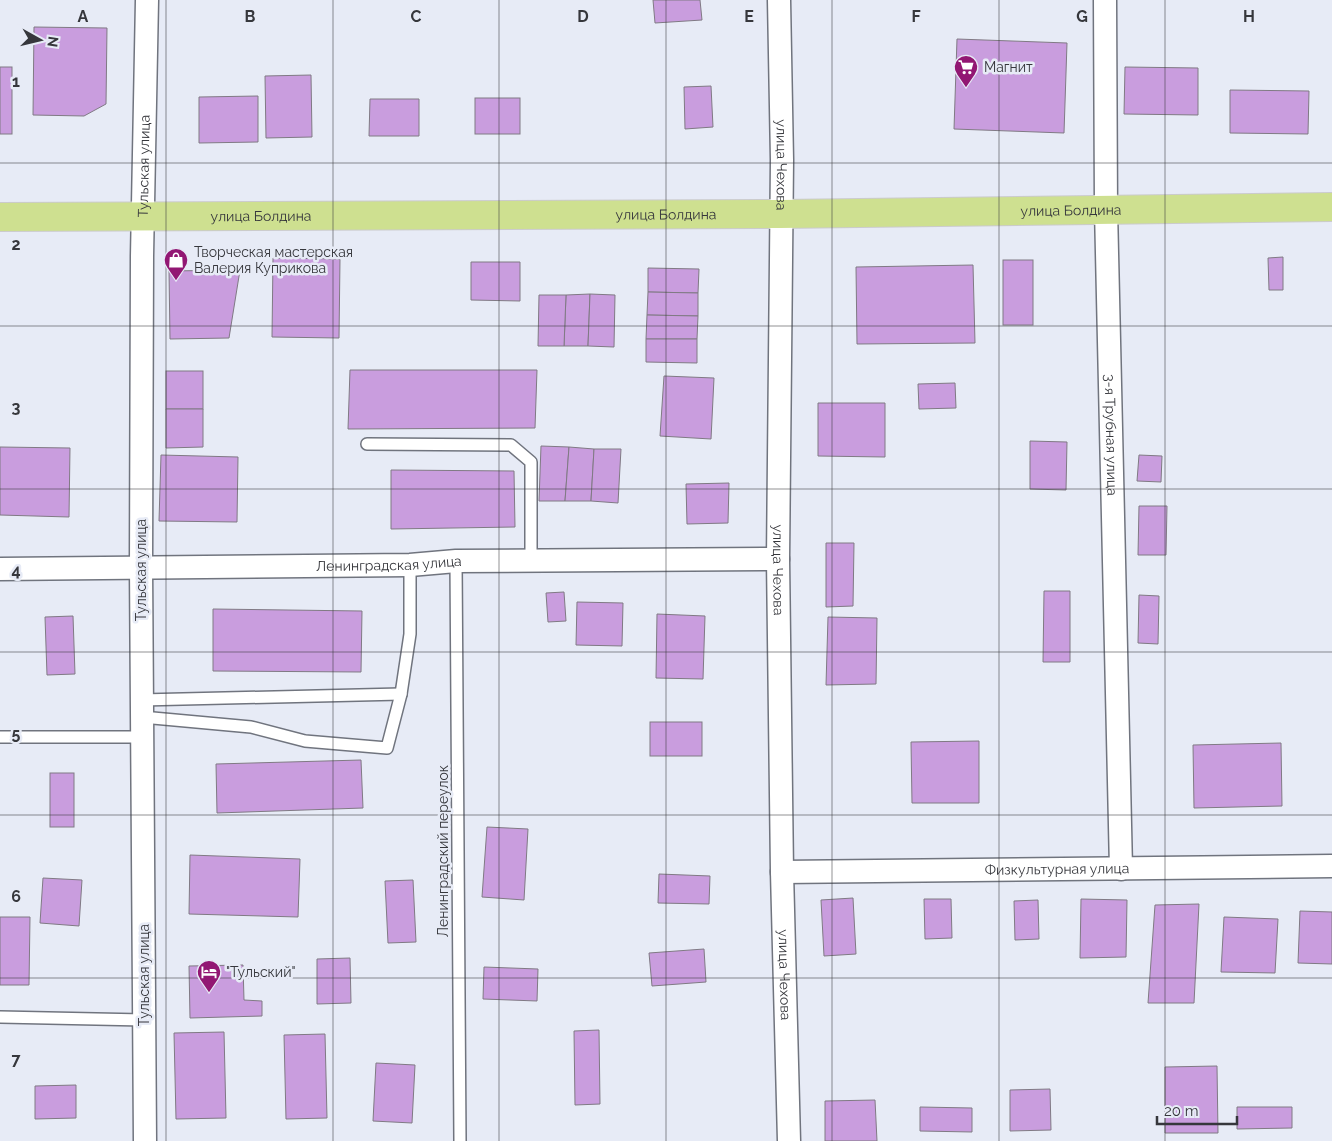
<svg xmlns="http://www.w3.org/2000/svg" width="1332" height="1141" viewBox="0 0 1332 1141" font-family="Raleway,sans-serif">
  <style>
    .building { fill: #c99dde; stroke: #807a84 }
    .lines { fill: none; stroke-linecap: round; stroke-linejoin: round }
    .lane-casing { stroke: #70747e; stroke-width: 14 }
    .street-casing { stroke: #70747e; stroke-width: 25 }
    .primary-casing { stroke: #cbcbcc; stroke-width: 30 }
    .lane { stroke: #fff; stroke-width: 11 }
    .street { stroke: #fff; stroke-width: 22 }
    .primary { stroke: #cee090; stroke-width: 28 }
    .grid { fill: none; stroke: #36373c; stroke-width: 1; stroke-opacity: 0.55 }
    .labels { text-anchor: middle; stroke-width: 5; stroke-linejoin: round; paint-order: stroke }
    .poi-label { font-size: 14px; fill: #36373c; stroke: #e7ebf6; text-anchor: start }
    .street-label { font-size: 14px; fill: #36373c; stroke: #e7ebf6 }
    .grid-label { font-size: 16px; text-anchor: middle; font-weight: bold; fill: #36373c; stroke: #e7ebf6; stroke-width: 5; stroke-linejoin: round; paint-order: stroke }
  </style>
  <rect width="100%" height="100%" fill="#e7ebf6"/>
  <g class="building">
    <polygon points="653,0 700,0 702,20 655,23"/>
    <polygon points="34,27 107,28 106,104 84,116 33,115"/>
    <polygon points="957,39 1067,43 1064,133 954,129"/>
    <rect x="0" y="67" width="12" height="67"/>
    <polygon points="1125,67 1198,68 1198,115 1124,114"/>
    <polygon points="311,75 312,137 266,138 265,76"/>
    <polygon points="711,86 713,127 685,129 684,87"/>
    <polygon points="1230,90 1309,91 1308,134 1230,133"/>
    <polygon points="258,96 258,142 199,143 199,97"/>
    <rect x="475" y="98" width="45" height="36"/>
    <polygon points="370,99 419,99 419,136 369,136"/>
    <polygon points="1283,257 1283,290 1269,290 1268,258"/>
    <polygon points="273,258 340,259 339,338 272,337"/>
    <rect x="1003" y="260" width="30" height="65"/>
    <polygon points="471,262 520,262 520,301 471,300"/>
    <polygon points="973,265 975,343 857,344 856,267"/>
    <polygon points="648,268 699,269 698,293 648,292"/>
    <polygon points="240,270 229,338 170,339 169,271"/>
    <polygon points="648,292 698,293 698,316 647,315"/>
    <polygon points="590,294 588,346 564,346 566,295"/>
    <polygon points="590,294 615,295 614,347 588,346"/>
    <polygon points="539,295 566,295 564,346 538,346"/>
    <polygon points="647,315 698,316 697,339 646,339"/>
    <polygon points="646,339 697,339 697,363 646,362"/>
    <polygon points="350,370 537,370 535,428 348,429"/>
    <rect x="166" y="371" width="37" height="38"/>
    <polygon points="664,376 714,378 711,439 660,436"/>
    <polygon points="955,383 956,408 919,409 918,384"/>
    <polygon points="818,403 885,403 885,457 818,456"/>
    <polygon points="166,409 203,409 203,447 166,448"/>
    <polygon points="1030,441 1067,442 1066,490 1030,489"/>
    <polygon points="541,446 569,447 565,501 539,501"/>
    <polygon points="0,447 70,448 69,517 0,515"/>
    <polygon points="569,447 594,449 591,501 565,501"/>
    <polygon points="594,449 621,449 618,503 591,501"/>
    <polygon points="161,455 238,457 237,522 159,521"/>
    <polygon points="1139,455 1162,456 1161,482 1137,481"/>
    <polygon points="391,470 514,471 515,527 391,529"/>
    <polygon points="729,483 728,523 687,524 686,484"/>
    <polygon points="1139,506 1167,506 1166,555 1138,555"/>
    <polygon points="826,543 854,543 853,606 826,607"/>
    <polygon points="1044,591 1070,591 1070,662 1043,662"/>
    <polygon points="564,592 566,621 548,622 546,593"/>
    <polygon points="1139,595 1159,596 1158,644 1138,643"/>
    <polygon points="577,602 623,603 622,646 576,645"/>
    <polygon points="213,609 362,611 361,672 213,671"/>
    <polygon points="657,614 705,616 703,679 656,678"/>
    <polygon points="73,616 75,674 47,675 45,617"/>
    <polygon points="828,617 877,618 876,684 826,685"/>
    <rect x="650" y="722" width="52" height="34"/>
    <polygon points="979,741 979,803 912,803 911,742"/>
    <polygon points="1281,743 1282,806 1194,808 1193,745"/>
    <polygon points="361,760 363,808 217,813 216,764"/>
    <rect x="50" y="773" width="24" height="54"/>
    <polygon points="487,827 528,829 524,900 482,897"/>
    <polygon points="190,855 300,859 298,917 189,914"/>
    <polygon points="659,874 710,876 709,904 658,903"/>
    <polygon points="43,878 82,880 79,926 40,923"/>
    <polygon points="413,880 416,942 388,943 385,881"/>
    <polygon points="853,898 856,954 824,956 821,900"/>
    <polygon points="924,899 951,899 952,938 925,939"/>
    <polygon points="1081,899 1127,900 1126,957 1080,958"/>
    <polygon points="1038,900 1039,939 1015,940 1014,901"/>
    <polygon points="1199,904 1194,1003 1148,1003 1155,905"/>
    <polygon points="1300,911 1332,912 1332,964 1298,963"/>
    <polygon points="0,917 30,917 29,985 0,985"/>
    <polygon points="1224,917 1278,919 1275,973 1221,972"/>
    <polygon points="704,949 706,982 652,986 649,953"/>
    <polygon points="350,958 351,1003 317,1004 317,959"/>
    <polygon points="243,965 244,1000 262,1001 262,1016 190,1018 189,966"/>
    <polygon points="484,967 538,969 537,1001 483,999"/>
    <polygon points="599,1030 600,1104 575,1105 574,1031"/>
    <polygon points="224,1032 226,1118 176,1119 174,1033"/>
    <polygon points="325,1034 327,1118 286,1119 284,1035"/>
    <polygon points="376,1063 415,1065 412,1123 373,1121"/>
    <polygon points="1217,1066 1218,1133 1165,1133 1165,1067"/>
    <polygon points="76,1085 76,1118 35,1119 35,1086"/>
    <polygon points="1050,1089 1051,1130 1010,1131 1010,1090"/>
    <polygon points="875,1100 877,1141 825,1141 825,1101"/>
    <polygon points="920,1107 972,1108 972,1132 920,1131"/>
    <polygon points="1237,1107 1292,1107 1292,1128 1237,1129"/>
  </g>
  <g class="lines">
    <g class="lane-casing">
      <g id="lane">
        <polyline points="367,444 511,445 531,462 531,560"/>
        <polyline points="456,561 460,1141"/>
        <polyline points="141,700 401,694"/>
        <polyline points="142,717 251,727 305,741 387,748 401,694 410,634 410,565"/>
        <polyline points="0,737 143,737"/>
        <polyline points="0,1017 144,1020"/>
      </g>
    </g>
    <g class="street-casing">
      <g id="street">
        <path id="s1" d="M779,0L782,160L778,559L782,872L789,1141"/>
        <path id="s2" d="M1105,0L1106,209L1121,869"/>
        <path id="s3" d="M0,569L410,565L456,561L778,559"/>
        <path id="s4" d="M782,872L1332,866"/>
        <path id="s5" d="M145,1141L141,567L142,256L147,0"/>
      </g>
    </g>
    <g class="primary-casing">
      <g id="primary">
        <path id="s6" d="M0,217L780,214L1332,207"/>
      </g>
    </g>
    <use href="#lane" class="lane"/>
    <use href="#street" class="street"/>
    <use href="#primary" class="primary"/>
  </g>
  <path class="grid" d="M166,0V1141M333,0V1141M499,0V1141M666,0V1141M832,0V1141M999,0V1141M1165,0V1141M0,163H1332M0,326H1332M0,489H1332M0,652H1332M0,815H1332M0,978H1332"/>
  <defs>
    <g id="supermarket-pin" transform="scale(1.25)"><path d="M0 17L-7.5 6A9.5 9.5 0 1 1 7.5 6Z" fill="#921773" stroke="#e7ebf6"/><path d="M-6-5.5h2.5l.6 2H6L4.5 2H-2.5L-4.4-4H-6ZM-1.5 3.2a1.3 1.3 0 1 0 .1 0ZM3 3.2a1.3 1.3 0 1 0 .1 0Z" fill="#fff"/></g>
    <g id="shop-pin" transform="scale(1.25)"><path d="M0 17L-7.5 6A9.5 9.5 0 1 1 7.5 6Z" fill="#921773" stroke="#e7ebf6"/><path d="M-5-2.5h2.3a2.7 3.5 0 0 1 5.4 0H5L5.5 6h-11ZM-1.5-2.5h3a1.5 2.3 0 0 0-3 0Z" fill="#fff"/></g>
    <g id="hotel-pin" transform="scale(1.25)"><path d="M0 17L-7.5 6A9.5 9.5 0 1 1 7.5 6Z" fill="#921773" stroke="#e7ebf6"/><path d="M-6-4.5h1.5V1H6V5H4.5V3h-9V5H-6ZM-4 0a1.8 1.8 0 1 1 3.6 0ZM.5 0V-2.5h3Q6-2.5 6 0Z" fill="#fff"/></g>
  </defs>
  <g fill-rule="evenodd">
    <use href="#supermarket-pin" x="966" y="67"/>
    <use href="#shop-pin" x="176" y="260"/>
    <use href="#hotel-pin" x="209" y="972"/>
  </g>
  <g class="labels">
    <g class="poi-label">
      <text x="984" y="72">Магнит</text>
      <text x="194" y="257">Творческая мастерская<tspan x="194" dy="16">Валерия Куприкова</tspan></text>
      <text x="226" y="977">"Тульский"</text>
    </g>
    <g class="street-label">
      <text dy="5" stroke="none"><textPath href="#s5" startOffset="975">Тульская улица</textPath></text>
      <text dy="5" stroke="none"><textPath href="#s1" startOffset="165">улица Чехова</textPath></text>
      <text dy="5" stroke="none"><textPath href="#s6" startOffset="1071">улица Болдина</textPath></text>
      <text dy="5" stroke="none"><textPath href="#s6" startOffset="666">улица Болдина</textPath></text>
      <text dy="5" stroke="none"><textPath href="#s6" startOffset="261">улица Болдина</textPath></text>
      <text dy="5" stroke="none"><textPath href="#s2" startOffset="435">3-я Трубная улица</textPath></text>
      <text dy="5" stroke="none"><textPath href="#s3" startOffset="389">Ленинградская улица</textPath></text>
      <text transform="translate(141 570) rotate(-90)" y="5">Тульская улица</text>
      <text dy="5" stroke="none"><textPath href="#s1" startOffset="570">улица Чехова</textPath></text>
      <text transform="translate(443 851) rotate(-90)" y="5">Ленинградский переулок</text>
      <text dy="5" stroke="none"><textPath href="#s4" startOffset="275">Физкультурная улица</textPath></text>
      <text transform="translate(144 975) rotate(-90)" y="5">Тульская улица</text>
      <text dy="5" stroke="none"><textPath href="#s1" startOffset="975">улица Чехова</textPath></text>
    </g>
  </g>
  <g class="grid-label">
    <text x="83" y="22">A</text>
    <text x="250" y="22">B</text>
    <text x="416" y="22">C</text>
    <text x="583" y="22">D</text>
    <text x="749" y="22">E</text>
    <text x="916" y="22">F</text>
    <text x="1082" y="22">G</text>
    <text x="1249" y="22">H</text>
    <text x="16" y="87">1</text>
    <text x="16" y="250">2</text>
    <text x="16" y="413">3</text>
    <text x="16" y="576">4</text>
    <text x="16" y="739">5</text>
    <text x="16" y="902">6</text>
    <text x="16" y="1065">7</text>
  </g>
  <g transform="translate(40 40) rotate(98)" stroke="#e7ebf6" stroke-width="4" paint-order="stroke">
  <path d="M0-4L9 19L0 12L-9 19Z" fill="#36373c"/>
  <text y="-8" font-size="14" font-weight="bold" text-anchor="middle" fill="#36373c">N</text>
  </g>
  <path d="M1157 1116v8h80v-8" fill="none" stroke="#36373c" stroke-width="2.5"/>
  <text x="1164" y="1116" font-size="15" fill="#36373c" stroke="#e7ebf6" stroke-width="4" paint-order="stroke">20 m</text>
</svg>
